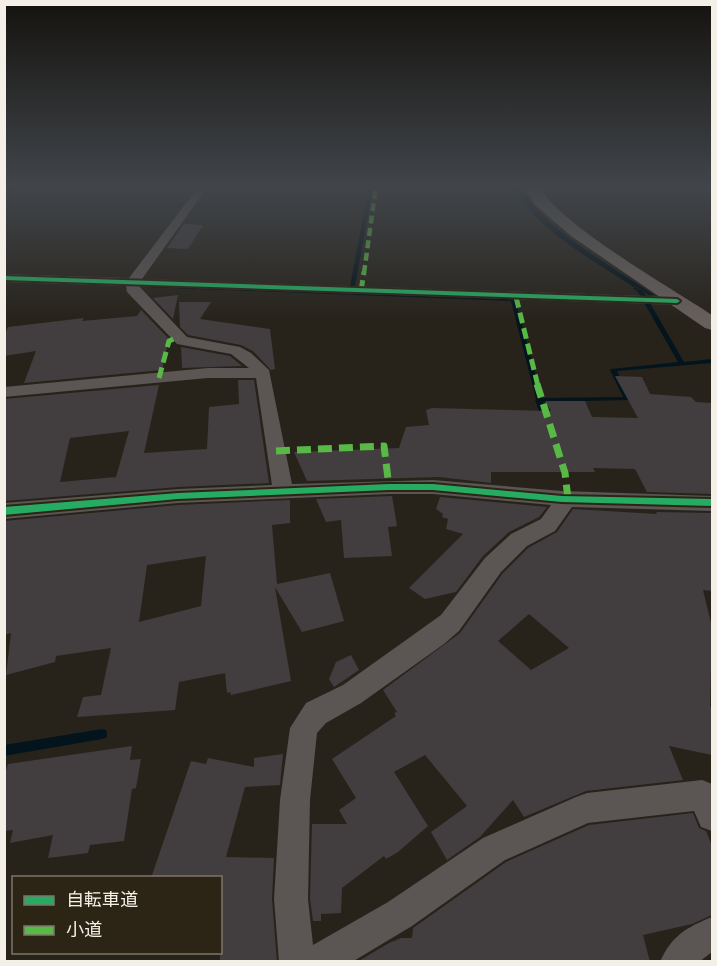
<svg xmlns="http://www.w3.org/2000/svg" width="717" height="966" viewBox="0 0 717 966" font-family="Literata,'Noto Sans JP',serif">
  <style>
    .water { fill: #04141d }
    .lines { fill: none; stroke-linecap: round; stroke-linejoin: round }
    .stream { fill: #04141d; fill-rule: evenodd }
    .building { fill: #423d3f; fill-rule: evenodd }
    .street { fill: #5b5553; fill-rule: evenodd }
    .secondary { fill: #675f5c; fill-rule: evenodd }
    .quiet-far2 { stroke: #58b947; stroke-width: 4.5; stroke-dasharray: 8 4.5; stroke-linecap: butt }
    .quiet-far1 { stroke: #58b947; stroke-width: 5; stroke-dasharray: 11 5; stroke-linecap: butt }
    .quiet { stroke: #58b947; stroke-width: 7; stroke-dasharray: 14 7; stroke-linecap: butt }
    .cycleway-casing { stroke: #2c2516; stroke-width: 4 }
    .cycleway { fill: #26ab63; fill-rule: evenodd }
  </style>
  <rect width="100%" height="100%" fill="#27231b"/>
  <path class="water" d="M513,186H520C541,228 615,268 654,295H649L634,285L642,295L639,294L638,290C598,263 535,230 513,186Z"/>
  <g class="lines">
    <g class="stream">
      <polygon points="13,186 18,186 4,196 4,193"/>
      <polygon points="369,186 373,186 354,292 515,299 542,398 623,397 610,370 611,369 678,362 638,292 633,288 635,287 643,291 684,362 712,359 712,363 617,371 630,399 629,400 543,402 547,418 544,420 541,418 536,402 535,400 536,399 511,301 148,287 146,286 148,285 349,292"/>
      <polygon points="708,186 712,186 712,190 711,190"/>
      <polygon points="102,729 106,730 107,734 106,738 102,739 4,756 4,745"/>
    </g>
  </g>
  <g class="building">
    <polygon points="184,224 203,225 188,249 167,248"/>
    <polygon points="178,295 173,319 153,298"/>
    <polygon points="179,302 211,302 200,319 270,329 275,369 271,370 253,351 241,345 188,335 180,327"/>
    <polygon points="141,310 169,339 162,370 24,383 36,351 4,356 4,336 8,327 84,318 82,321 137,316"/>
    <polygon points="181,347 230,356 242,366 182,368"/>
    <polygon points="615,376 642,377 650,394 691,397 696,402 712,403 712,494 647,492 635,469 593,468 595,472 491,472 491,483 439,477 307,481 294,452 399,448 406,427 429,425 426,410 432,408 551,411 545,401 585,401 592,417 638,418"/>
    <path d="M238,380H254L269,483L178,487L4,501V399L159,385L144,453L207,449L209,407L239,404ZM129,431L116,477L60,482L70,438Z"/>
    <polygon points="392,496 397,526 388,527 392,556 344,558 341,520 326,522 316,499"/>
    <polygon points="440,497 547,507 539,517 509,532 483,556 456,592 425,599 409,588 463,534 446,529 448,519 442,517 443,514 436,509"/>
    <path d="M290,500V523L272,525L277,584L330,573L344,621L302,632L275,587L291,681L231,695L230,692L227,693L225,673L179,682L175,710L77,717L83,697L101,695L111,648L56,656L55,662L6,675L11,633L4,635V521L178,505ZM206,556L201,606L139,622L147,565Z"/>
    <path d="M573,509L657,514L656,512L712,513V591L703,590L712,627L710,707H712V755L669,746L683,780L586,791L524,817L513,800L480,837L447,860L431,832L467,806L425,755L394,772L428,826L398,852L386,859L384,856L342,888L341,913L321,914V921H313L310,899L312,824H347L339,810L356,798L332,759L396,716L394,713L397,712L383,690L460,633L503,573L528,548L557,532ZM529,614L569,648L531,670L498,641Z"/>
    <polygon points="351,655 359,670 334,687 329,679 336,662"/>
    <polygon points="132,746 130,760 141,759 136,788 132,789 124,841 90,845 88,853 48,858 53,835 10,843 13,830 4,831 4,777 8,764"/>
    <polygon points="283,754 280,785 245,787 226,857 274,858 272,899 277,962 220,962 220,878 151,878 191,761 206,764 208,758 254,767 254,758"/>
    <polygon points="693,813 699,828 706,831 712,846 712,915 692,924 643,935 650,962 357,962 389,943 401,938 412,938 413,928 506,862 589,825"/>
  </g>
  <g class="lines">
    <g class="street">
      <polygon points="199,186 208,186 142,279 677,297 684,301 677,305 139,286 187,337 240,347 251,353 269,370 292,484 433,480 562,491 712,496 712,511 572,507 555,531 527,546 501,572 459,631 444,644 361,703 326,723 317,733 310,800 308,899 313,945 388,902 483,838 576,797 587,793 702,780 712,784 712,831 701,827 694,811 588,823 505,860 412,926 352,962 279,962 274,899 280,800 290,728 306,703 343,685 441,615 485,558 511,534 541,519 551,505 433,494 389,494 178,503 4,519 4,503 178,489 272,485 256,378 208,378 4,397 4,387 208,368 249,368 231,354 177,344 127,292 126,286 4,282 4,274 129,278"/>
      <path d="M712,917V952L699,962H660C671,936 687,927 712,917Z"/>
    </g>
    <path class="secondary" d="M525,186H539C557,223 673,289 712,315V330L705,328L571,236L534,204Z"/>
    <polyline class="quiet-far2" points="364,273 376,186"/>
    <g class="quiet-far1">
      <polyline points="361,291 364,272"/>
      <polyline points="516,297 538,386"/>
      <polyline points="159,378 169,341 178,337"/>
    </g>
    <g class="quiet">
      <polyline points="537,384 565,473 568,499"/>
      <polyline points="276,451 384,446 389,487"/>
    </g>
    <g class="cycleway-casing">
      <g id="cycleway">
        <polygon points="4,276 677,299 680,301 677,303 4,280"/>
        <polygon points="389,484 433,484 562,496 712,499 712,506 562,502 433,490 389,490 178,499 4,515 4,507 178,493"/>
      </g>
    </g>
    <use href="#cycleway" class="cycleway"/>
  </g>
  <linearGradient id="sky" x2="0" y2="1"><stop stop-color="#15130f"/><stop offset="0.58" stop-color="#41454a"/><stop offset="1" stop-color="#41454a" stop-opacity="0"/></linearGradient>
  <rect width="717" height="322" fill="url(#sky)"/>
  <rect width="717" height="966" fill="none" stroke="#f5f0e7" stroke-width="12"/>
  <rect x="12" y="876" width="210" height="78" fill="#2c2516" stroke="#7c766a" stroke-width="1.5"/>
  <rect x="24" y="896" width="30" height="9" fill="#26ab63" stroke="#7c766a" stroke-width="1.5"/>
  <text x="66" y="906" font-size="18" fill="#f5f0e7">自転車道</text>
  <rect x="24" y="926" width="30" height="9" fill="#58b947" stroke="#7c766a" stroke-width="1.5"/>
  <text x="66" y="936" font-size="18" fill="#f5f0e7">小道</text>
</svg>
